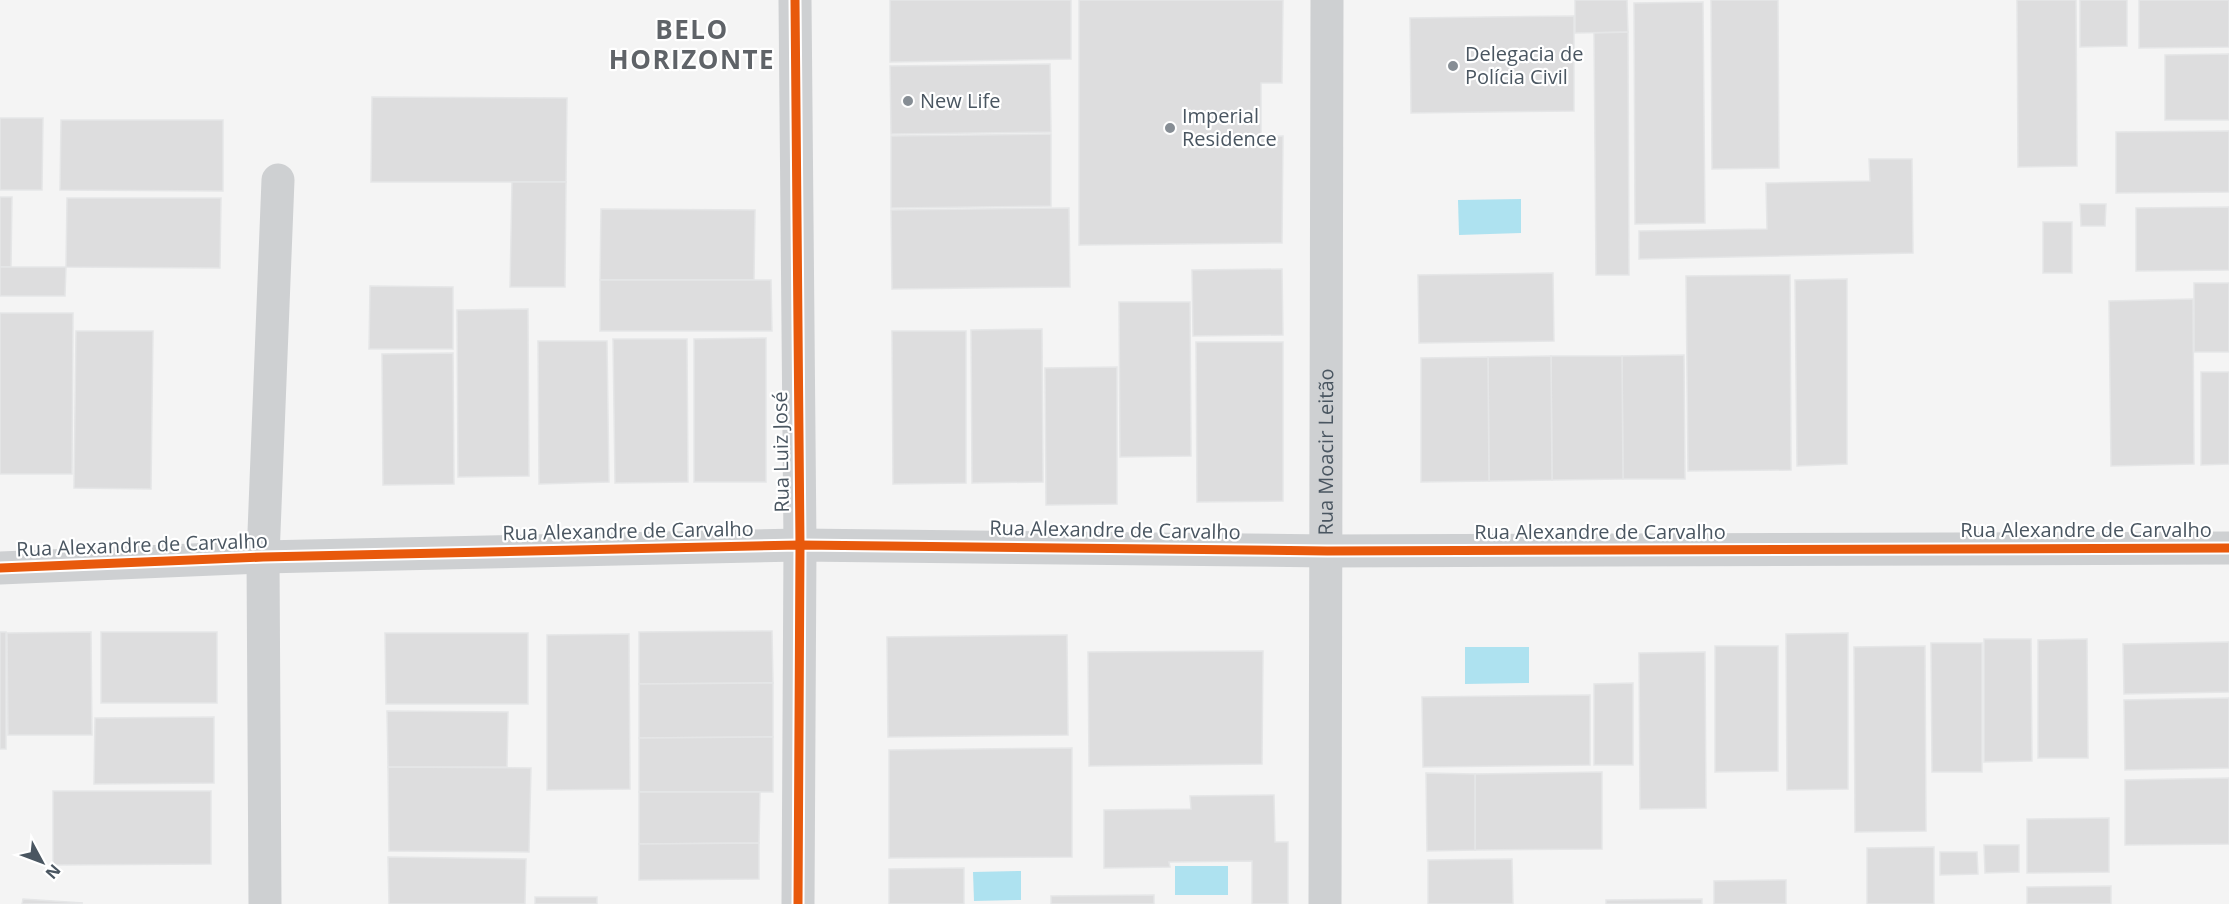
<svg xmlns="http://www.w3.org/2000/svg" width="2229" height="904" viewBox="0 0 2229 904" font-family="'Open Sans',sans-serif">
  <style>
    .water { fill: #aee2f0 }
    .building { fill: #ddddde; stroke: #e5e6e7; stroke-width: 1.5 }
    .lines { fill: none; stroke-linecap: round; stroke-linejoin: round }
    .minor { stroke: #ced0d2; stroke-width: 33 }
    .cycleway-casing { stroke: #fff; stroke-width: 13 }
    .cycleway { stroke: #e8590c; stroke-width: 9 }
    .poi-dot { fill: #868d94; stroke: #fff; stroke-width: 2 }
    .labels { text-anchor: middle; stroke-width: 4.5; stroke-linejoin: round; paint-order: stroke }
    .poi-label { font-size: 20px; fill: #4a5661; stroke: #fff; text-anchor: start }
    .street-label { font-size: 20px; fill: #4a5661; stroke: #fff }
    .district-label { font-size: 26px; font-weight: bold; letter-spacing: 1.5px; fill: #5f6368; stroke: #fff }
  </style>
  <rect width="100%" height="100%" fill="#f4f4f4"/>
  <g class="water">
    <polygon points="1521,199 1521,233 1459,235 1458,200"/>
    <polygon points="1465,647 1529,647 1529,683 1465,684"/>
    <rect x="1175" y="866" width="53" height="29"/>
    <polygon points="1021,871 1021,900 974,901 973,872"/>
  </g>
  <g class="building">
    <polygon points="890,0 1071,0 1071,59 890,62"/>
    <polygon points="1079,0 1283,0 1282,83 1261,83 1261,137 1283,136 1282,243 1079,245"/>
    <polygon points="1575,0 1627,0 1628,32 1575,33"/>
    <polygon points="1711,0 1778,0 1779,168 1712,169"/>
    <polygon points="2017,0 2076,0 2077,166 2018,167"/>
    <polygon points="2080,0 2127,0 2127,46 2080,47"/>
    <polygon points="2139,0 2229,0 2229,47 2139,48"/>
    <polygon points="1703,2 1705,223 1635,224 1634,3"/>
    <polygon points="1574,16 1574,111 1411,113 1410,18"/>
    <polygon points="1628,32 1629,275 1596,275 1594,33"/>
    <polygon points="2229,54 2229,120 2165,120 2165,55"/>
    <polygon points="1050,64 1051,132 891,134 890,66"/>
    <polygon points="372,97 567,98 566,182 371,182"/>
    <polygon points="0,118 43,118 42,190 0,190"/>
    <polygon points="61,120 223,120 223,191 60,190"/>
    <polygon points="2229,131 2229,192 2116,193 2116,132"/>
    <polygon points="1051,134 1051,206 891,208 891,136"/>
    <polygon points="1869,159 1912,159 1913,253 1639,259 1639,231 1767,229 1766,183 1870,181"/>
    <polygon points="512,182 566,182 565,287 510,287"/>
    <polygon points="0,197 12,197 11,267 0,267"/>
    <polygon points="67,198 221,198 220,268 66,267"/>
    <polygon points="2080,204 2106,204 2105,226 2081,226"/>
    <polygon points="2229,207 2229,270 2136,271 2136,208"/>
    <polygon points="1069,208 1070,287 892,289 891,210"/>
    <polygon points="601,209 755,210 754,280 600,280"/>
    <rect x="2043" y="222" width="29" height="51"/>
    <polygon points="0,267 66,267 65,296 0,296"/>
    <polygon points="1282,269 1283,335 1193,336 1192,270"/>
    <polygon points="1553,273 1554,341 1419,343 1418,275"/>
    <polygon points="1790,275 1791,470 1688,471 1686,276"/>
    <polygon points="1847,279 1847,464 1797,466 1795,280"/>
    <polygon points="600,280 771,280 772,331 600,331"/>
    <rect x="2194" y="283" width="35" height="69"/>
    <polygon points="370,286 453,287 453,349 369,349"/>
    <polygon points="2193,299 2194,464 2111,466 2109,301"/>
    <polygon points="1119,302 1190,302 1191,456 1120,457"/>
    <polygon points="528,309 529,476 458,477 457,310"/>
    <polygon points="0,313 73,313 72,474 0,474"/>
    <polygon points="1042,329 1043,482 972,483 971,330"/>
    <polygon points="76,331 153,331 151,489 74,488"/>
    <polygon points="892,331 966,331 966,483 893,484"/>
    <polygon points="766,338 766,482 694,482 694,339"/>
    <polygon points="613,339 687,339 688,482 615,483"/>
    <polygon points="538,341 607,341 609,482 539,484"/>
    <polygon points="1196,342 1283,342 1283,501 1197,502"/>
    <polygon points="453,353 454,484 383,485 382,354"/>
    <polygon points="1684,355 1685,479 1623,479 1622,356"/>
    <polygon points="1551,356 1622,356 1623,479 1552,480"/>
    <polygon points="1551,356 1552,480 1489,481 1488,357"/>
    <polygon points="1488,357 1489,481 1421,482 1421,358"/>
    <polygon points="1117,367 1117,504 1046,505 1045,368"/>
    <polygon points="2201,372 2229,372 2229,464 2201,465"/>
    <polygon points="772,631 773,683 639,684 639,632"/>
    <rect x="0" y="632" width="6" height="117"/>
    <polygon points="91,632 92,735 8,735 7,633"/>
    <rect x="101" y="632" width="116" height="71"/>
    <polygon points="385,633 528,633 528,704 386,704"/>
    <polygon points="1848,633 1848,789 1787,790 1786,634"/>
    <polygon points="629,634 630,789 547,790 547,635"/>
    <polygon points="1067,635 1068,735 888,737 887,637"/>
    <polygon points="1984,639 2031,639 2032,761 1984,762"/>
    <polygon points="2087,639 2088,758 2038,758 2038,640"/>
    <polygon points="2229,642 2229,692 2124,694 2123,644"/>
    <polygon points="1931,643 1982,643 1982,772 1932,772"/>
    <polygon points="1715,646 1778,646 1778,771 1715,772"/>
    <polygon points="1925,646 1926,831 1855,832 1854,647"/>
    <polygon points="1263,651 1262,764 1089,766 1088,652"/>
    <polygon points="1705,652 1706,808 1640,809 1639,653"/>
    <polygon points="773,683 773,737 639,738 639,684"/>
    <polygon points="1633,683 1633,765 1594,765 1594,684"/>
    <polygon points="1590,695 1590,765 1423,767 1422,697"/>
    <polygon points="2229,698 2229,768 2125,770 2124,700"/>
    <polygon points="387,711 508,712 507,767 388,767"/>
    <polygon points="214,717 214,783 94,784 95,718"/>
    <polygon points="773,737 773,792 639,792 639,738"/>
    <polygon points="1072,748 1072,857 889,858 889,750"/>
    <polygon points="388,767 531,768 529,852 389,851"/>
    <polygon points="1602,772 1602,849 1475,850 1475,774"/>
    <polygon points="1426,773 1475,774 1475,850 1427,851"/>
    <polygon points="2229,778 2229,844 2125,845 2125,780"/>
    <polygon points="53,791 211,791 211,864 53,865"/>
    <polygon points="639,792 760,792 759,843 639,844"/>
    <polygon points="1274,795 1275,842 1288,842 1288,904 1252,904 1252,861 1169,862 1170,867 1104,868 1104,810 1191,809 1190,796"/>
    <polygon points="2109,818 2109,872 2027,873 2027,819"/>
    <polygon points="759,843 759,879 639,880 639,844"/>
    <polygon points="1984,845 2019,845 2019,872 1985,873"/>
    <polygon points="1934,847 1934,904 1867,904 1867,848"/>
    <polygon points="1940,852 1977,852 1978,874 1940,875"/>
    <polygon points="388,857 526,859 525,904 389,904"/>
    <polygon points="1512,859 1513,904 1428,904 1428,860"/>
    <polygon points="964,868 964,904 889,904 889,869"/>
    <polygon points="1786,880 1786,904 1714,904 1714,881"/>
    <polygon points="2111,886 2111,904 2027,904 2027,887"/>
    <polygon points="1154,895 1154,904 1051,904 1051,896"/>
    <rect x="535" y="897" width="62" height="7"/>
    <polygon points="23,899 83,903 22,904"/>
    <polygon points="1702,899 1702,904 1606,904 1606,900"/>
  </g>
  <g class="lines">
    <g class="minor">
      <polyline points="795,0 800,545 798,904"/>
      <polyline points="0,568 263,557 800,545 1327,551 2229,548"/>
      <polyline points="265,904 263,557 278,180"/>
      <path id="s1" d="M1325,904L1327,0"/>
    </g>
    <g class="cycleway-casing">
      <g id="cycleway">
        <polyline points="795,0 800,545 798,904"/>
        <polyline points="0,568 263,557 800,545 1327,551 2229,548"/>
      </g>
    </g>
    <use href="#cycleway" class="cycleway"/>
  </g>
  <g class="poi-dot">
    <circle cx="1453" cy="66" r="6"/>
    <circle cx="908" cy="101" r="6"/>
    <circle cx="1170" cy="128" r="6"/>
  </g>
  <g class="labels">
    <g class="poi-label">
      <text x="1465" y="61">Delegacia de<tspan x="1465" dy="23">Polícia Civil</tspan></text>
      <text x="920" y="108">New Life</text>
      <text x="1182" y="123">Imperial<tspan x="1182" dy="23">Residence</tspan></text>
    </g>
    <g class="street-label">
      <text transform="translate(781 452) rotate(-91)" y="7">Rua Luiz José</text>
      <text dy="7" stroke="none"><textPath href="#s1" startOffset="452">Rua Moacir Leitão</textPath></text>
      <text transform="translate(1115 530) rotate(1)" y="7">Rua Alexandre de Carvalho</text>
      <text x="2086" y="537">Rua Alexandre de Carvalho</text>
      <text transform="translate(628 531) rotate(-1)" y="7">Rua Alexandre de Carvalho</text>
      <text x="1600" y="539">Rua Alexandre de Carvalho</text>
      <text transform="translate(142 545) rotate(-2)" y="7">Rua Alexandre de Carvalho</text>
    </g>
    <g class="district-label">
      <text x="692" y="39">BELO<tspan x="692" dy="30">HORIZONTE</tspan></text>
    </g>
  </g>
  <g transform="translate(42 862) rotate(131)" stroke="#ffffff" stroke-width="4.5" paint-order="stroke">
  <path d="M0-4.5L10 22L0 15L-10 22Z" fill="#4a5661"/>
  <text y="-9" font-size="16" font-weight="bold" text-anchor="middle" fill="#4a5661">N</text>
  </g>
</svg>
